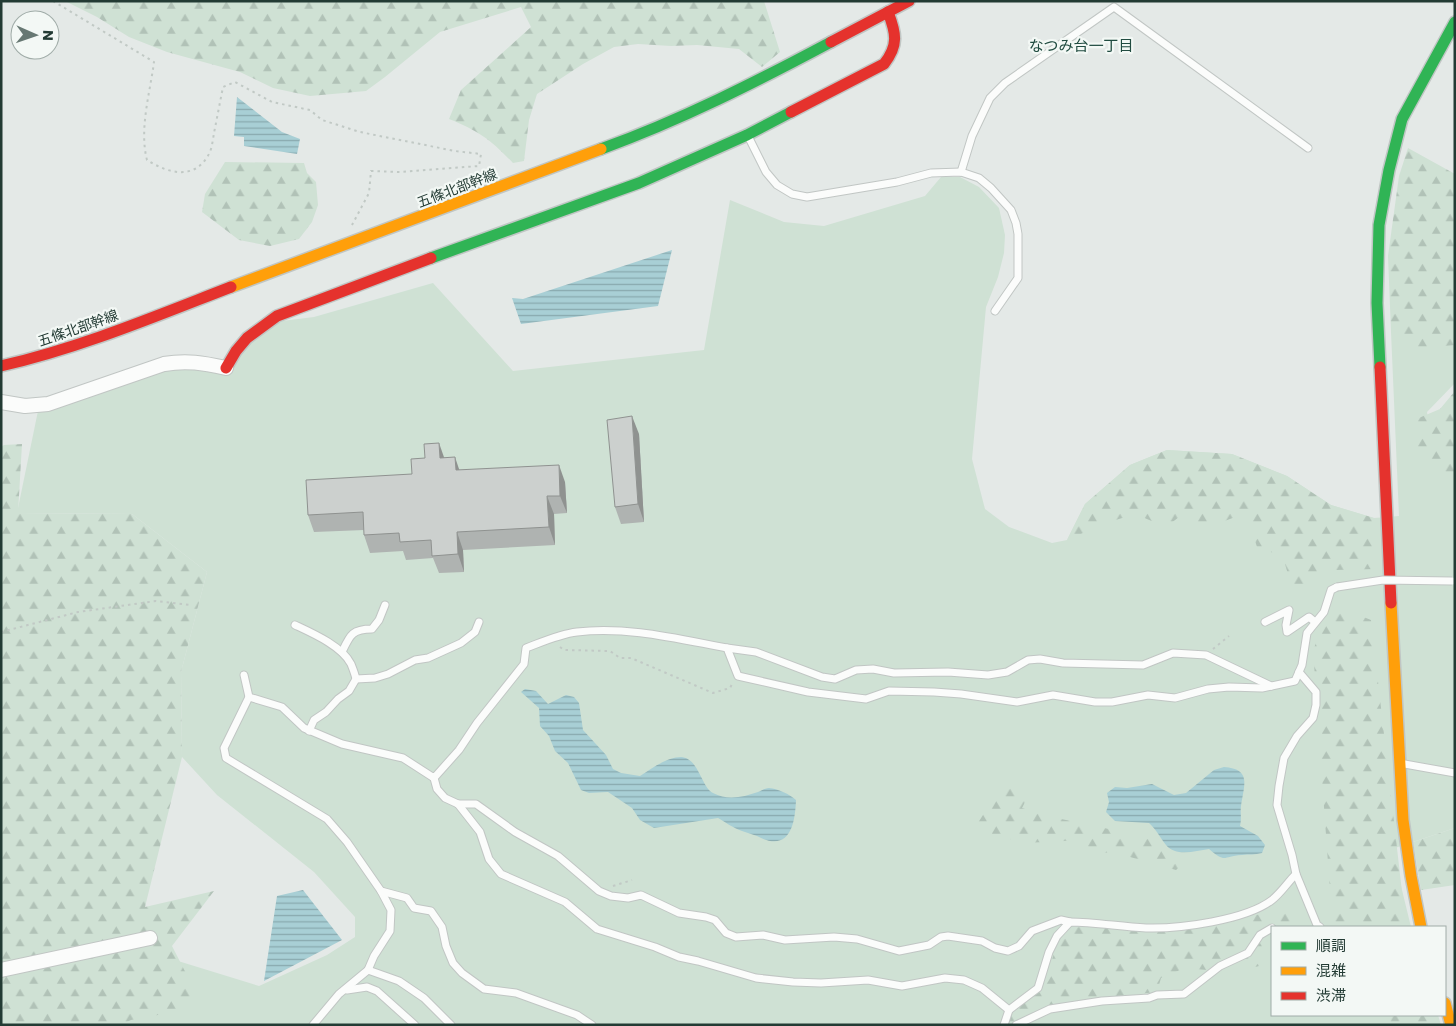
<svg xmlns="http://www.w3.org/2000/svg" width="1456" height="1026" viewBox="0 0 1456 1026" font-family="Poppins,'Noto Sans JP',sans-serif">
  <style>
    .green { fill: #cfe1d4 }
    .forest { fill: url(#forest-firs) }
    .water { fill: url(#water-rules) }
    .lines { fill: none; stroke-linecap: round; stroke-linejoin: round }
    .lane-casing { stroke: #c1c6c4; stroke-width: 9 }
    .street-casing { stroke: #c1c6c4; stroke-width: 16 }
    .fast-casing { stroke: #c0c6c4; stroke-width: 14 }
    .slow-casing { stroke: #c0c6c4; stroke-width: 14 }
    .jam-casing { stroke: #c0c6c4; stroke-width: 14 }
    .path { stroke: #c1c9c5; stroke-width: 2; stroke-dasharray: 2.5 4; stroke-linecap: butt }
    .lane { stroke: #fbfcfb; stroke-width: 7 }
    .street { stroke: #fbfcfb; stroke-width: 14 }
    .fast { stroke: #30b455; stroke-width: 11 }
    .slow { stroke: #ff9f0a; stroke-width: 11 }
    .jam { stroke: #e5322d; stroke-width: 11 }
    .lane-bridge-casing { stroke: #c1c6c4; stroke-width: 9; stroke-linecap: butt }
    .lane-bridge { stroke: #fbfcfb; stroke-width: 7 }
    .wall { fill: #afb3b1 }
    .shaded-wall { fill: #8f9290 }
    .building { fill: #ccd0ce; stroke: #8f9290 }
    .labels { text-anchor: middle; stroke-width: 4.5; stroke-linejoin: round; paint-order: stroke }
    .street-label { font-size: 14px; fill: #233b34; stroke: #f3f8f5 }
    .neighbourhood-label { font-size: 15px; fill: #214c41; stroke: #f3f8f5 }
  </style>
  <defs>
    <pattern id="forest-firs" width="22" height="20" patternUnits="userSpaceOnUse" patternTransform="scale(1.25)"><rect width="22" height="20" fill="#cfe1d4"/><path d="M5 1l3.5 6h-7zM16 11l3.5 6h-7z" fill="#b1c2b7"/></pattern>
    <pattern id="water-rules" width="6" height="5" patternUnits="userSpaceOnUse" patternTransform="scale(1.25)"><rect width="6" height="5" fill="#a8cfd5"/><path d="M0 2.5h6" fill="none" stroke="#88a9ae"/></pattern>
  </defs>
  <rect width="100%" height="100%" fill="#e4e9e7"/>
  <polygon class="green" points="941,177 960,177 979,187 999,208 1005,235 1004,253 998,277 986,307 972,459 985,509 1009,527 1052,543 1067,540 1085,504 1130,465 1167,450 1232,454 1287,476 1331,505 1374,518 1399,516 1391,332 1423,329 1455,322 1455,383 1427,412 1433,455 1455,451 1455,828 1392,849 1411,927 1272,927 1272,1015 1438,1015 1441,1025 1,1025 165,957 259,986 327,955 355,937 355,917 314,872 217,795 182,757 181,672 207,572 132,514 17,513 39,406 161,362 216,364 282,321 314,317 433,283 513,371 704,350 730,200 784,222 824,226 925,196"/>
  <g class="forest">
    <path d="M65,1H764L780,52L762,67L739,49L697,45L671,46L638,44L614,47L583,64L537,94L529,120L524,161L513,163C491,140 479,131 449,119L461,90L531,27L521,7L440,32L385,77L366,91L310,96L273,88L240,72L167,52L129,37L97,17Z"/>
    <polygon points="1408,148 1455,174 1455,345 1406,349 1391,332 1388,256 1399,176"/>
    <polygon points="225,162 304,163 307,173 316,182 318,205 312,222 299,239 270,246 239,240 202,212 205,194"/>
    <polygon points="1455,391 1455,472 1437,473 1422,460 1415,440 1414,420 1440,409"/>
    <polygon points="22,444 18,513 132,514 207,572 181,672 182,757 145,907 214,891 172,946 194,989 190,1009 131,1020 120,1025 1,1025 1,447 4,445"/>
    <polygon points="1167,450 1232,454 1287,476 1331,505 1374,518 1376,569 1334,570 1293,591 1282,554 1258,550 1246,513 1203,529 1191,516 1179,517 1166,527 1135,514 1106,523 1067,540 1085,504 1130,465"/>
    <polygon points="1336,606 1371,620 1406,927 1335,927 1332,919 1321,765 1322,694 1315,677 1313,651 1320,632"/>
    <polygon points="1022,787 1029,794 1022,808 1047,816 1123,832 1128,842 1148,839 1176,852 1184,863 1176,870 1116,853 1091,852 1085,840 1024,843 974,829 983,815 1008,788"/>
    <polygon points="1455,828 1455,885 1421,890 1413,842"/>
    <polygon points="1280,909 1299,915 1297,927 1272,927 1272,949 1265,955 1259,966 1248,969 1237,954 1207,970 1185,968 1161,978 1157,992 1097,998 1049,1006 1008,1025 1013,1010 1043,990 1055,950 1068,929 1092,925 1147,932 1203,929"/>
    <polygon points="1373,1015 1431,1015 1434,1025 1378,1025"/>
  </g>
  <g class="water">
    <polygon points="237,97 282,132 300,139 297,154 244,146 244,137 234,136"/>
    <polygon points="672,250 658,306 521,324 512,298 523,299"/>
    <path d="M525,689L536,691L548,704L566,695L574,697L579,703L583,730L606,755L613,769L621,773L640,776C651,769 667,757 681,757C699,758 701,787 713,793C728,801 743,797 758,792C761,791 765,788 769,788C779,789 789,794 796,800C795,826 789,853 757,836C752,834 747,833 742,831C733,828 725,822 718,818L654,828L640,820L632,808L608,792L589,793L581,790L568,763L555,751L549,736L540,726L539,708L521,692Z"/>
    <path d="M1224,767C1252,769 1244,785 1241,806C1240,813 1242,818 1240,826L1258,836L1265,845L1262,853C1255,855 1249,854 1242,855C1222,856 1227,864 1209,849C1195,851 1176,857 1166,845C1160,838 1157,830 1149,823L1115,821L1106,812L1109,802L1107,793L1115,787L1127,788L1152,784L1174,795L1186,793L1214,770Z"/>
    <polygon points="303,890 342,940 264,981 277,896"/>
  </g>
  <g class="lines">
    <g class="lane-casing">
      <g id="lane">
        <polyline points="748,136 766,172 777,185 792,194 807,197 897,182 931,173 961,172 979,178 991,188 1011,210 1016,223 1018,234 1018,278 995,311"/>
        <polyline points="961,172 972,136 990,98 1005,83 1114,7 1308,148"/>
        <polyline points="1265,622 1289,610 1286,625 1287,632 1309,617 1315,622"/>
        <path d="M295,625C312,633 342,646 351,664C353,669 355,674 356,679L349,691L338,699L326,712L314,720L309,731"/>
        <polyline points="727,648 756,652 822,677 835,679 856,670 873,669 894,673 948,672 988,675 1007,672 1028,660 1040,659 1063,663 1143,665 1173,653 1206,655 1271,686"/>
        <path d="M342,652C350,635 352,629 372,629L379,620L385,605"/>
        <path d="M244,675L249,697L282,707L304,728L342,744L403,758L434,778L459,750L477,723L524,664L526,648C542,642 560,634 577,632C627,626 678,639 727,648L738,676L808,692L866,699L889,691L934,692L961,694L1017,702L1053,695L1095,702H1112L1148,695L1175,698L1208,689L1229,687L1262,688L1295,681L1302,665L1307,633L1324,612L1331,590L1337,587"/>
        <polyline points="356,679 375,678 388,674 415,660 428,658 461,643 475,632 479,622"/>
        <polyline points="249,697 224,748 226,758 327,819 347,842 381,891 391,910 390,931 374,956 368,970 339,994 313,1025"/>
        <polyline points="1399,763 1455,773"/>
        <polyline points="434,778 437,789 445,798 458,804 480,832 489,859 501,874 565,902 597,929 655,947 679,957 698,961 756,978 793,982 821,983 868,980 902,986 945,978 964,980 982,988 1009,1010"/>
        <polyline points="458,804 476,804 515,832 558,856 599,891 611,896 628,898 641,895 679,913 706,917 715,920 726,933 736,937 763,935 785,940 834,937 857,939 899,951 929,945 941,937 948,936 982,941 995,948 1008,951 1019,946 1032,931 1061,920 1070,922"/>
        <polyline points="1296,874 1317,925 1320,927"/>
        <polyline points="381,891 407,898 414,908 431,911 442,927 446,946 453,963 462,973 484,989 516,993 577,1015 592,1025"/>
        <polyline points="368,970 399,981 424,998 451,1025"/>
        <polyline points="347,990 367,987 377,991 415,1025"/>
        <path d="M1004,1025L1009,1010L1038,988L1049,952L1057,936L1070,922C1095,922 1121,927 1146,928C1180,929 1246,920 1272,900C1281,893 1288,882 1296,874L1292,855L1277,805L1279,786L1284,758L1297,736L1313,718L1316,705V692L1299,672"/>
        <polyline points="1016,1025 1050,1009 1102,1001 1149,998 1157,995 1184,994 1220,966 1248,953 1260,935 1272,928"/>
      </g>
    </g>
    <g class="street-casing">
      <g id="street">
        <path d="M1,402L25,406L48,404L164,364C187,360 203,363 226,368"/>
        <polyline points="1,970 150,938"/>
      </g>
    </g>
    <g class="fast-casing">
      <g id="fast">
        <path d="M601,149C681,120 756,82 831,42"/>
        <polyline points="431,258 639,183 747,135 791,112"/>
        <polyline points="1380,367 1377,303 1379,225 1389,170 1402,119 1455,22"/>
      </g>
    </g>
    <g class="slow-casing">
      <g id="slow">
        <polyline points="231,287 601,149"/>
        <polyline points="1391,603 1403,820 1411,876 1421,927"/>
        <polyline points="1445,1003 1451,1025"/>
      </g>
    </g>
    <g class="jam-casing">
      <g id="jam">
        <polyline points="831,42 909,1"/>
        <path d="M791,112L884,64C899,45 896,33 888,12"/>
        <path d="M1,366C80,348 156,316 231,287"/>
        <polyline points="1380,367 1391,603"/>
        <polyline points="226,368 236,351 247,338 277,316 431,258"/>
      </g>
    </g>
    <g class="path">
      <path d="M53,1L154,62C150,93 139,129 147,160C169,174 196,181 210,152C212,147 213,139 214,133C217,118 220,102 223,87L235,82L272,102L310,110L322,120L360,132L455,151L481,154L479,166L400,172L371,171L369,193L352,225"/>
      <polyline points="1,632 78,612 156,601 190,605"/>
      <polyline points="560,647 564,650 610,651 620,658 631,658 713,693 730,688 732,684"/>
      <polyline points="1213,649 1229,636"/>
      <polyline points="613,886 632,880"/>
    </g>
    <use href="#lane" class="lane"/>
    <use href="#street" class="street"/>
    <use href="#fast" class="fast"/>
    <use href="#slow" class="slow"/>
    <use href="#jam" class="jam"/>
    <g class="lane-bridge-casing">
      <polyline id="lane-bridge" points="1337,587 1383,580 1452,581"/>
    </g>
    <use href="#lane-bridge" class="lane-bridge"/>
  </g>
  <g class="wall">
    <polygon points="639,434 644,522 621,524 615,507"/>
    <polygon points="444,458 460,470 565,482 567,513 554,514 555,545 463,550 464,572 439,573 433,558 406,560 403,551 370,553 364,535 364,530 314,532 308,515 412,474"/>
  </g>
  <g class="shaded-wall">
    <polygon points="632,416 639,434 644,522 638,504"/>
    <polygon points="439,443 445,460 440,458"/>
    <polygon points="455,457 461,475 456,470"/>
    <polygon points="559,465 565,482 567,513 560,496"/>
    <polygon points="547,496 554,514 555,545 549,527"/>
    <polygon points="457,532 463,550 464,572 458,554"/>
  </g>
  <g class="building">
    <polygon points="632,416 638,504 615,507 607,420"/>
    <polygon points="439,443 440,458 455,457 456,470 559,465 560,496 547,496 549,527 457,532 458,554 432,556 431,540 400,542 399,533 364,535 363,512 308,515 306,480 412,474 411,459 425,458 424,444"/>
  </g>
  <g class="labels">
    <g class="street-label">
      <text transform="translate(457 188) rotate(-21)" y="5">五條北部幹線</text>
      <text transform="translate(78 328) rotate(-19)" y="5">五條北部幹線</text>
    </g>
    <g class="neighbourhood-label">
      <text x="1081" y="51">なつみ台一丁目</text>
    </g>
  </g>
  <rect width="1456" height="1026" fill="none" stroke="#233b34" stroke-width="5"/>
  <rect x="1271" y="926" width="175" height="90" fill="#f3f8f5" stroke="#a0aca8"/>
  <rect x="1281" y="942" width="25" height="8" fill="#30b455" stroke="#a0aca8"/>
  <text x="1316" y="951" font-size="15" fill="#233b34">順調</text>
  <rect x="1281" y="967" width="25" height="8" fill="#ff9f0a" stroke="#a0aca8"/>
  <text x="1316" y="976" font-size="15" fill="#233b34">混雑</text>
  <rect x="1281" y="992" width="25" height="8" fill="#e5322d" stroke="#a0aca8"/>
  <text x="1316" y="1001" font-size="15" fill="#233b34">渋滞</text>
  <g transform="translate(35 35) rotate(92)"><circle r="24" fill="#f3f8f5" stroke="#a0aca8"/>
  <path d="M0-4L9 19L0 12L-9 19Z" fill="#677873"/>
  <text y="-8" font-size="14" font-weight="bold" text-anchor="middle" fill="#233b34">N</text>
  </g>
</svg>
